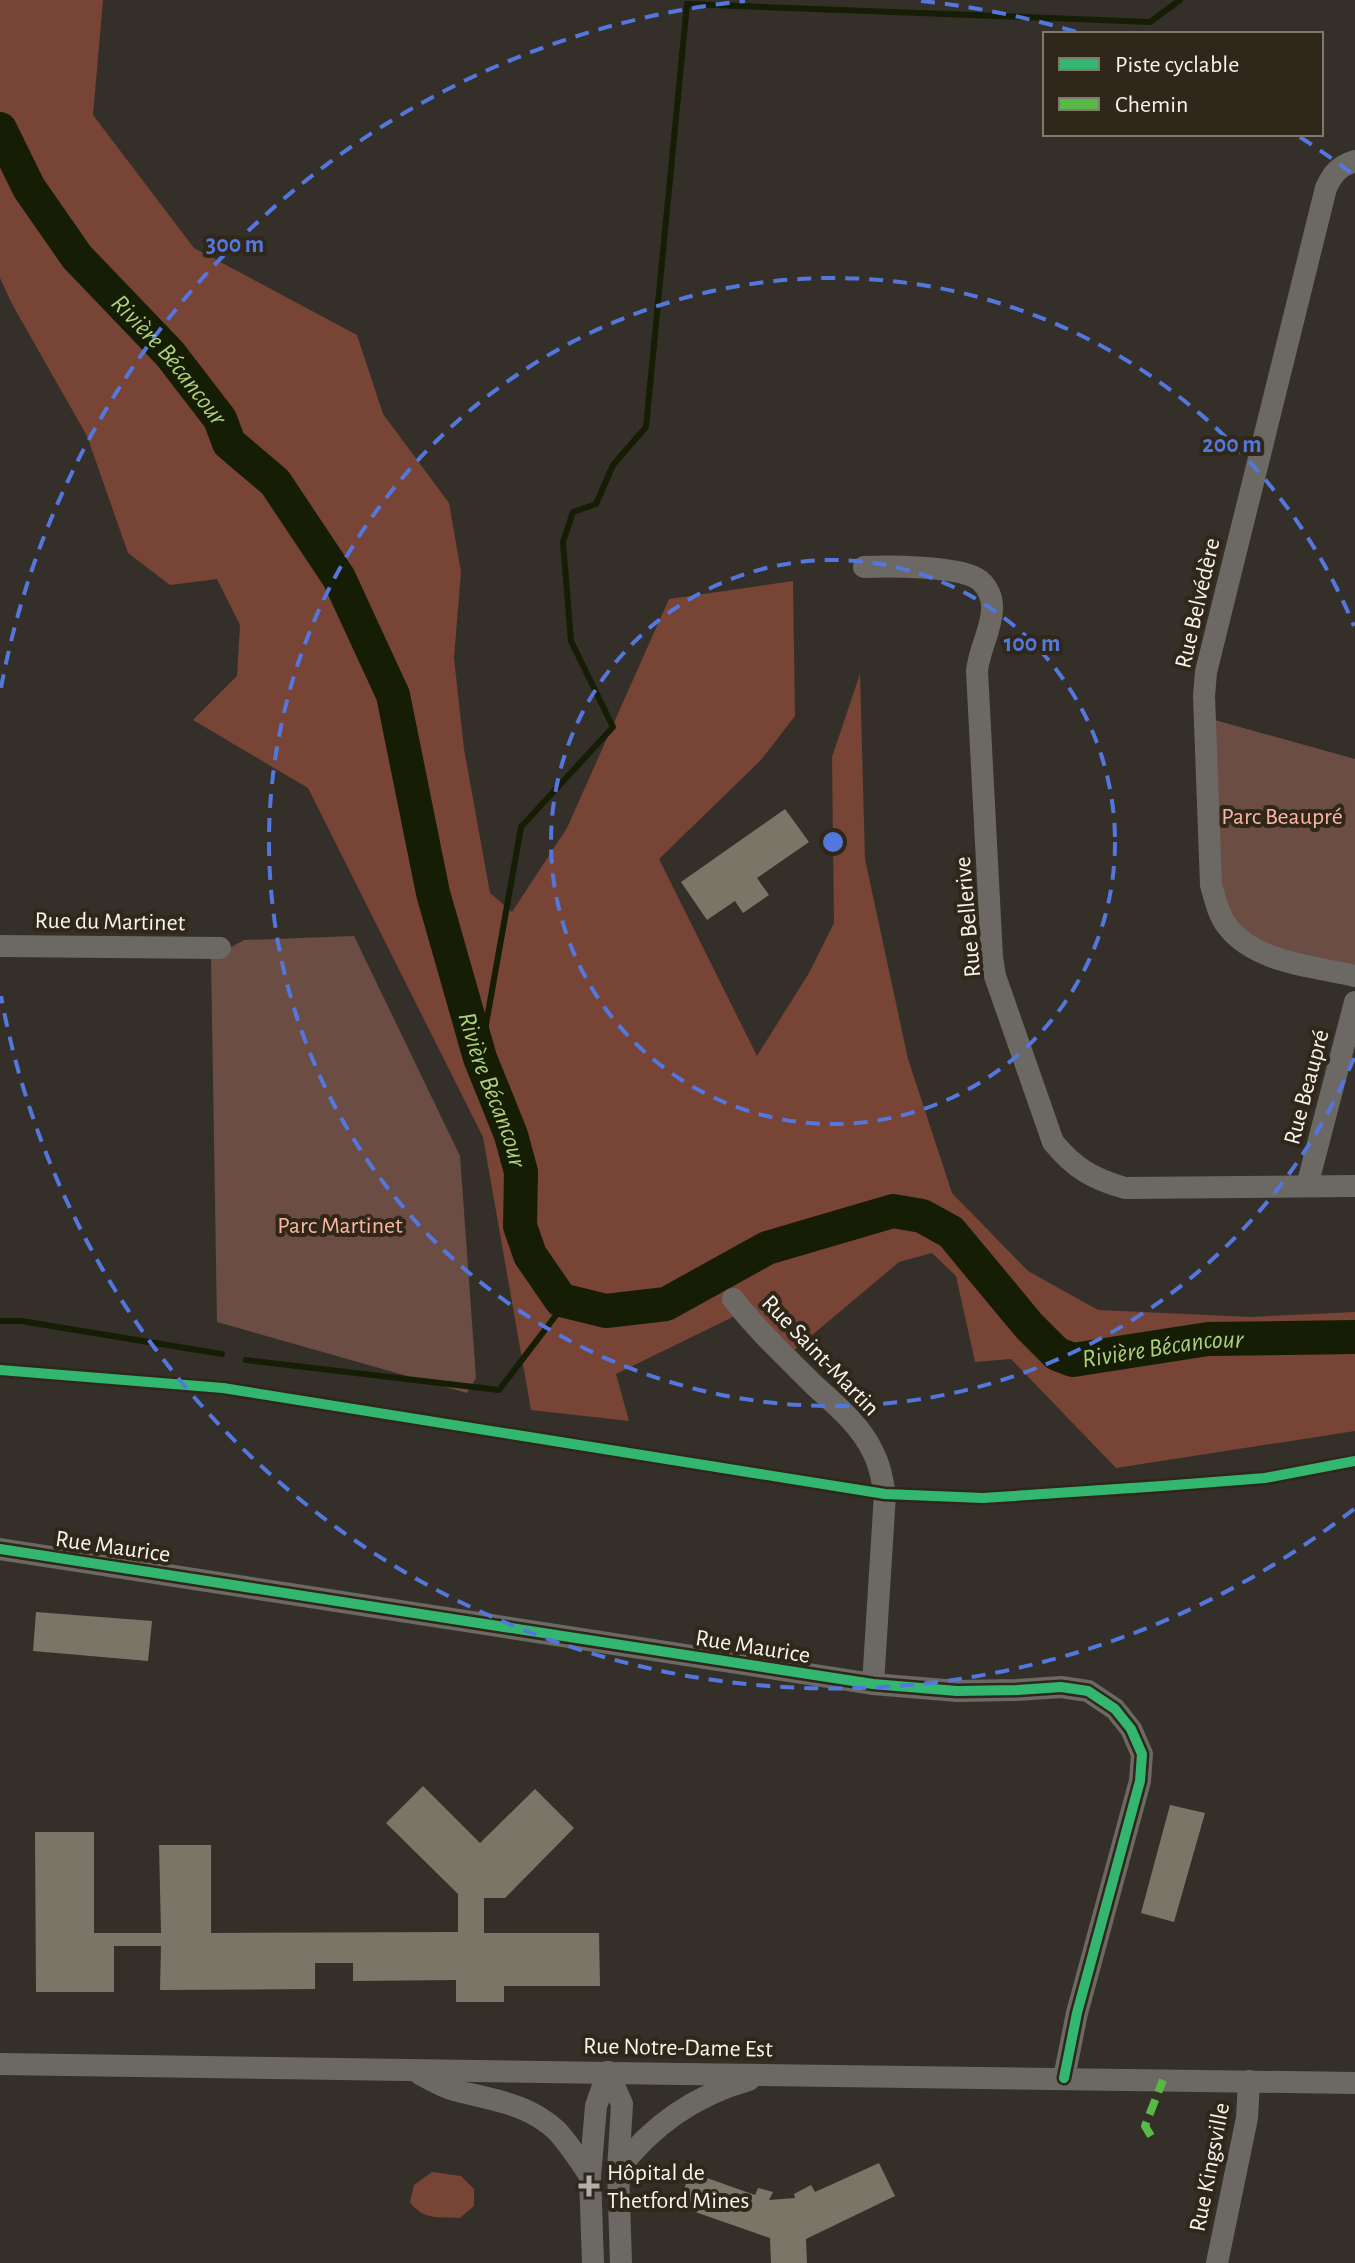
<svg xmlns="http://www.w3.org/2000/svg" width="1355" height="2263" viewBox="0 0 1355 2263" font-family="'Alegreya Sans',sans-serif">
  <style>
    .green { fill: #6c4d43 }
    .forest { fill: #774436 }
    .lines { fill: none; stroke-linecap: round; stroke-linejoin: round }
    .stream { stroke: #151d05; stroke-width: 6 }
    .river { stroke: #151d05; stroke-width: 34 }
    .building { fill: #797667 }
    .minor { stroke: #6c6964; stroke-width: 22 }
    .quiet { stroke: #58b947; stroke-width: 8; stroke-dasharray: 16 8; stroke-linecap: butt }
    .cycleway-casing { stroke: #2f271a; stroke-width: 15 }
    .cycleway { stroke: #33b770; stroke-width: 10 }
    .ring { fill: none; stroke: #5477dd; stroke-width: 4; stroke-dasharray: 14 10 }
    .poi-dot { fill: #b3afa7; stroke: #2f271a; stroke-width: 3 }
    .labels { text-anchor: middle; stroke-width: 8; stroke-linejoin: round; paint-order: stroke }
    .street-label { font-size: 24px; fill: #f8f3eb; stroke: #2f271a }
    .park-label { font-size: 24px; fill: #feb4a1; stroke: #2f271a }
    .poi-label { font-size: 24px; fill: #f8f3eb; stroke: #2f271a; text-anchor: start }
    .water-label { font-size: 26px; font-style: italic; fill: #b0d07d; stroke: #2f271a }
    .centre { fill: #5477dd; stroke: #2f271a; stroke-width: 4 }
    .ring-label { font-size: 24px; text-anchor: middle; font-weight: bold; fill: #5477dd; stroke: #2f271a; stroke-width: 8; stroke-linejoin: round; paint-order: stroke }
  </style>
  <rect width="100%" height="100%" fill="#343029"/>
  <g class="green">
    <polygon points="1204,717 1355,759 1355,976 1278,958 1216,905"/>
    <polygon points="354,936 460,1156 476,1378 467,1393 217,1322 211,958 244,940"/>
  </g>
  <g class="forest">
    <polygon points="0,0 103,0 93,115 194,248 357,335 383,414 449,503 461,572 454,658 464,749 490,893 512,912 567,828 669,599 793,581 795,716 761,760 659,859 757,1056 809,973 834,923 832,757 860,674 865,859 908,1059 952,1193 1028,1271 1098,1310 1251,1317 1355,1312 1355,1431 1116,1468 1011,1359 975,1362 956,1276 932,1253 899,1262 786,1357 743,1312 616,1374 629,1421 531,1410 483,1137 308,788 193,720 237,676 240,625 217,579 170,585 128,553 87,436 12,304 0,278"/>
    <path d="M432,2172L461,2176L474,2189V2206L460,2218C440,2217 422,2220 410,2202L414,2185Z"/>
  </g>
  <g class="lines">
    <g class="stream">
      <polyline points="480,1058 521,827 613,727 571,641 563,542 573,512 596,504 613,465 646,427 687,4 1150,22 1180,0"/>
      <polyline points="0,1321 21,1321 222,1354"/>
      <polyline points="246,1360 499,1390 557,1314 561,1300"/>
    </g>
    <path class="river" id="s1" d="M0,129L29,188L77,257L170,354L220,419L229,443L275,482L339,578L393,695L433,893L480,1058L511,1135L521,1172L520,1226L530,1255L561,1300L606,1311L666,1304L767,1248L893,1211L922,1216L951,1232L1029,1326L1057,1354L1073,1360L1208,1339L1355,1337"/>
  </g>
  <g class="building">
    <polygon points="785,809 809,842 757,878 769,895 743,913 735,901 707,920 681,882"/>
    <polygon points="36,1612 152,1621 148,1661 33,1651"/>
    <polygon points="423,1786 480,1843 535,1789 574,1828 505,1898 484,1898 484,1933 599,1933 600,1986 504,1986 504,2002 456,2002 456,1980 353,1981 353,1963 315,1963 315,1989 160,1990 161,1946 114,1946 114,1992 36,1992 35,1832 94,1832 94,1933 161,1933 159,1845 211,1845 211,1933 458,1932 458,1894 386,1823"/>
    <polygon points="1170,1805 1205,1813 1174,1922 1141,1913"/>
    <polygon points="879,2163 895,2196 806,2239 807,2263 771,2263 770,2238 678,2206 690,2172 755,2195 758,2188 773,2192 769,2200 795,2198 794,2194 811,2185 815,2192"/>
  </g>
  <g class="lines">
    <g class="minor">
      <path d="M1355,161C1339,166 1333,173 1326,188L1206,672L1204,696L1211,885C1215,899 1218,914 1227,926C1255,963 1313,966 1355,976"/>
      <path d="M864,567C890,566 955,566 976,578C987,584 993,598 992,610C991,631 979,650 977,671L992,957L995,976L1053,1142C1074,1168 1093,1179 1125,1188L1355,1186"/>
      <polyline points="0,946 220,948"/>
      <polyline points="1307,1186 1355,1002"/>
      <path d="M733,1299C758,1331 787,1358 815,1386C836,1405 861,1426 873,1452C880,1465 882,1479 885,1494L873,1684"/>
      <polyline points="0,1549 873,1684 957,1691 1017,1690 1061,1687 1088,1691 1115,1709 1131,1729 1142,1754 1140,1781 1077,2013 1064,2078"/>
      <path d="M0,2064C452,2073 903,2075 1355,2083"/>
      <polyline points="608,2072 622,2104 618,2170 621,2263"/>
      <path d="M420,2074C431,2080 443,2087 454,2090C491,2100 528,2103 557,2131C570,2145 579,2160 590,2176"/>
      <path d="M618,2170C651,2126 696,2095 749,2080"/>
      <polyline points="593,2263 590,2176 596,2106 608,2072"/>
      <polyline points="1217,2263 1247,2118 1249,2081"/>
    </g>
    <polyline class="quiet" points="1151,2136 1145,2126 1163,2080"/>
    <g class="cycleway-casing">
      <g id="cycleway">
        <polyline points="0,1370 223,1388 885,1494 983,1498 1162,1486 1265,1478 1355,1461"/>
        <polyline points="0,1549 873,1684 957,1691 1017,1690 1061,1687 1088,1691 1115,1709 1131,1729 1142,1754 1140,1781 1077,2013 1064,2078"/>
      </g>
    </g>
    <use href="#cycleway" class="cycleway"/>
  </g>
  <g class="ring">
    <circle cx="833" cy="842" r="282"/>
    <path d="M1354 1058A564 564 0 1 1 1354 626"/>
    <path d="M1354 1509A846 846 0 0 1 1 996M1 688A846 846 0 0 1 745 1M921 1A846 846 0 0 1 1080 33M1300 137A846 846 0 0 1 1354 175"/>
  </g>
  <path class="poi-dot" d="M585 2174h8v8h8v8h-8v8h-8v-8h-8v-8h8z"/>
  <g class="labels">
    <g class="street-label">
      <text transform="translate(1197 603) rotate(-77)" y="8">Rue Belvédère</text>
      <text transform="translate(967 917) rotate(-95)" y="8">Rue Bellerive</text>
      <text transform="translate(110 921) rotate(1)" y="8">Rue du Martinet</text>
      <text transform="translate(1306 1087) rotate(-75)" y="8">Rue Beaupré</text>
      <text transform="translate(821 1355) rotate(46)" y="8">Rue Saint-Martin</text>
      <text transform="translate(113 1546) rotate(8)" y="8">Rue Maurice</text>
      <text transform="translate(753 1646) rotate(9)" y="8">Rue Maurice</text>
      <text transform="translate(678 2047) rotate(1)" y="8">Rue Notre-Dame Est</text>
      <text transform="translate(1209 2167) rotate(-79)" y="8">Rue Kingsville</text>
    </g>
    <g class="park-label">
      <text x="1282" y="824">Parc Beaupré</text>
      <text x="340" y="1233">Parc Martinet</text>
    </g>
    <g class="poi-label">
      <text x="607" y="2180">Hôpital de<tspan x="607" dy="28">Thetford Mines</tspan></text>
    </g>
    <g class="water-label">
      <text dy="9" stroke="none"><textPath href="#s1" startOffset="288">Rivière Bécancour</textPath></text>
      <text dy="9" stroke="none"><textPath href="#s1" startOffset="1104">Rivière Bécancour</textPath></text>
      <text dy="9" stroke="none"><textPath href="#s1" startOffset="2016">Rivière Bécancour</textPath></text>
    </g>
  </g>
  <circle cx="833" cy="842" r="12" class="centre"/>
  <g class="ring-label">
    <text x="235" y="252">300 m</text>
    <text x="1232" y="452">200 m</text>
    <text x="1032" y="651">100 m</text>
  </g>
  <rect x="1043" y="32" width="280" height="104" fill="#2f271a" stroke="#7f796e" stroke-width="2"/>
  <rect x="1059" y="58" width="40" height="12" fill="#33b770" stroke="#7f796e" stroke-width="2"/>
  <text x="1115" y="72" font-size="24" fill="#f8f3eb">Piste cyclable</text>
  <rect x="1059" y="98" width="40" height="12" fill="#58b947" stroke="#7f796e" stroke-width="2"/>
  <text x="1115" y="112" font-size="24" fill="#f8f3eb">Chemin</text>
</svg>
